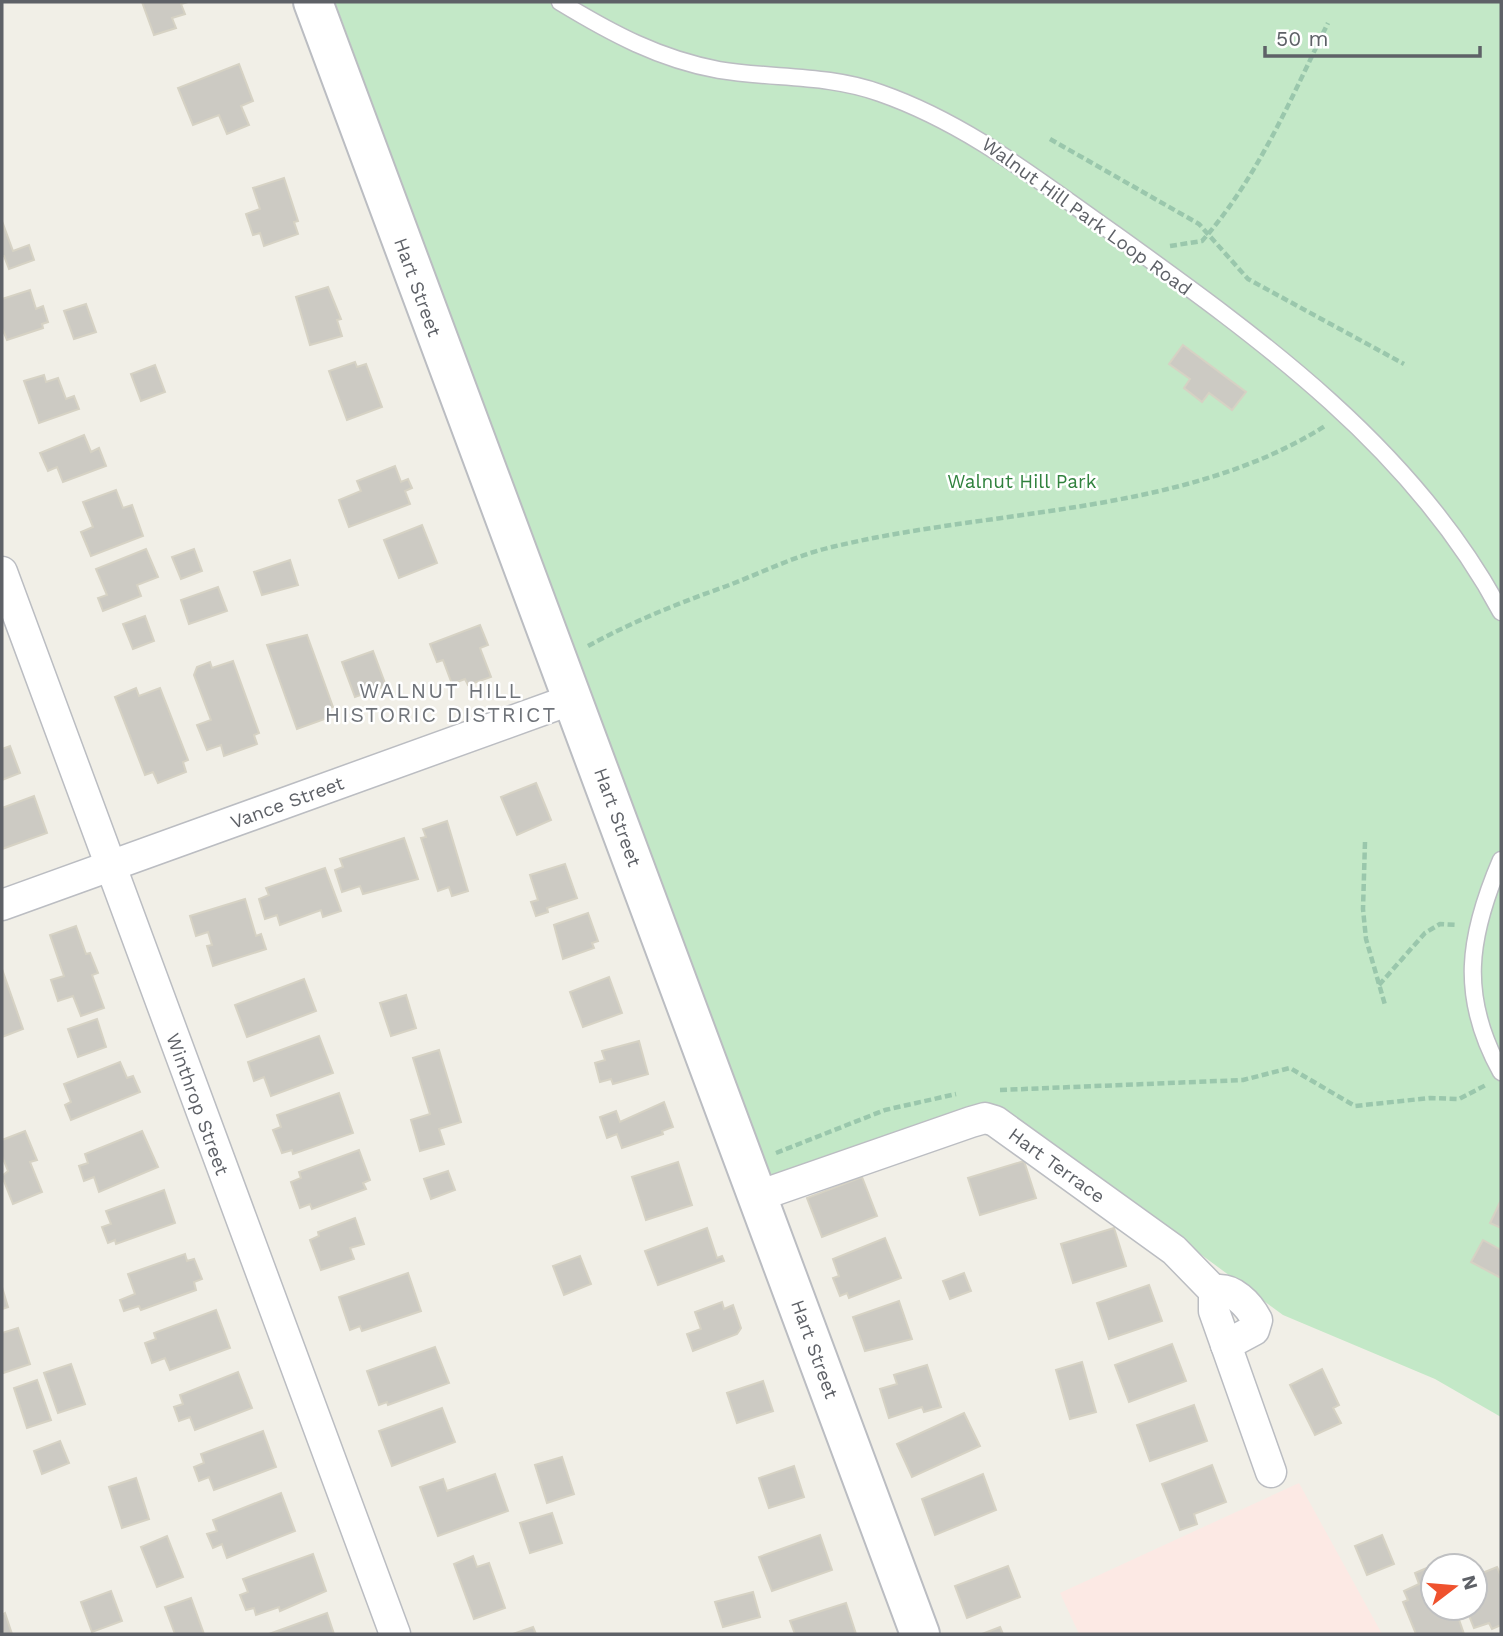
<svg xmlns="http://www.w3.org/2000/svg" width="1503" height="1636" viewBox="0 0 1503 1636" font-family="'Work Sans',sans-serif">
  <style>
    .medical { fill: #fce9e4 }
    .green { fill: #c3e8c7 }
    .building { fill: #cccac3; stroke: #d6d2c4; stroke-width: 2 }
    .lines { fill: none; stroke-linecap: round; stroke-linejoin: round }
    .service-casing { stroke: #bbbdc2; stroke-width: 19 }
    .minor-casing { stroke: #bbbdc2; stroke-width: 33 }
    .tertiary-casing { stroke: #bbbdc2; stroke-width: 42 }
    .path { stroke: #9ac7ac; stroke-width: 4.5; stroke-dasharray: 7 3.5; stroke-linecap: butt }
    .service { stroke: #fff; stroke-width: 16 }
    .minor { stroke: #fff; stroke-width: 30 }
    .tertiary { stroke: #fff; stroke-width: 38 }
    .labels { text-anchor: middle; stroke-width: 5; stroke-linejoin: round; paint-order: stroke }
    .street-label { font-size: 19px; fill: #5e6167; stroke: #fff }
    .park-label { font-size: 19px; fill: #31823e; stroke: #fff }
    .neighbourhood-label { font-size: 21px; letter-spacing: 2px; fill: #6f7379; stroke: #fff }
  </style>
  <rect width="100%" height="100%" fill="#f1efe7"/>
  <polygon class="medical" points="1299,1483 1382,1634 1079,1634 1060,1593"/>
  <polygon class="green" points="335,2 1501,2 1501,1417 1435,1379 1283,1315 1005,1110 769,1177"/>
  <g class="building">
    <polygon points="142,2 188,2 181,4 185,14 172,18 176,28 154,35"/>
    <polygon points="239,64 253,101 241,106 249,125 227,134 219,115 193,125 178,88"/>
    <polygon points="284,178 298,221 294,222 298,234 264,246 260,233 253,235 246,214 260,209 253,188"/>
    <polygon points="2,221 13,251 29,245 34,260 9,269 4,256 2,256"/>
    <polygon points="328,287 341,319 337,320 342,336 310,345 296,297"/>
    <polygon points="30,290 36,309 43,306 48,322 42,324 43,328 7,340 2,328 2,299"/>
    <polygon points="86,304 96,332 74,339 64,311"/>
    <polygon points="1183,345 1246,392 1232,410 1209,393 1202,402 1184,388 1190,379 1169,364"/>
    <polygon points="355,362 357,367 366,364 382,407 347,420 329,371"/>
    <polygon points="155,365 165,392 141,401 131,374"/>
    <polygon points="44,375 46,382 58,378 66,399 74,396 79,409 39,423 24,381"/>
    <polygon points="84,435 91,452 99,448 106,466 63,482 57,467 48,471 40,453"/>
    <polygon points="395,466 401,482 408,479 412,488 405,491 410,504 349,527 339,500 361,491 357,481"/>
    <polygon points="116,490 123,508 132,505 143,536 91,556 81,532 93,527 83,502"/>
    <polygon points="422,525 437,563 399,578 384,540"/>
    <polygon points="146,549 158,577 137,585 141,596 103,611 98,598 107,595 96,569"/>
    <polygon points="194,549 202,571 181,579 172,557"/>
    <polygon points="290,560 298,585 262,595 254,572"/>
    <polygon points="218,587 227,611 189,624 181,600"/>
    <polygon points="145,616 154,641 133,649 123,624"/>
    <polygon points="480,625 488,645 480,648 491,677 468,685 465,679 452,684 443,660 437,662 430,644"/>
    <polygon points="307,635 333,707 329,708 333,716 297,729 267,645"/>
    <polygon points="373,651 386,686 355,697 342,662"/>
    <polygon points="233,661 259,733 254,735 257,744 224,756 221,745 207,750 197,725 211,720 194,675 197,667 210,662 212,668"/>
    <polygon points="136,688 139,696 160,688 188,760 183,762 186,772 158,783 153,772 145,775 115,697"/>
    <polygon points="10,746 20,773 2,780 2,749"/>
    <polygon points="536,783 551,820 517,835 501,797"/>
    <polygon points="34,796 47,833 2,849 2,808"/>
    <polygon points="447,821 468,891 452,896 449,887 438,891 421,838 426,837 423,829"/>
    <polygon points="404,838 418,879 363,894 360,886 342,892 335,870 343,867 340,859"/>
    <polygon points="565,864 577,898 547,908 548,912 536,916 531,902 538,900 530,875"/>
    <polygon points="325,868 341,911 323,917 321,910 280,925 277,915 265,919 259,899 269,895 266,888"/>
    <polygon points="245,899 256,936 261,934 266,949 213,966 207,946 212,945 208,932 196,936 190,916"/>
    <polygon points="588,913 598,941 592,943 594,948 563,959 554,925"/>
    <polygon points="76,926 86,954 90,953 98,973 92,975 104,1008 81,1016 73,996 58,1001 51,980 64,976 50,935"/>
    <polygon points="2,969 23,1029 2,1037"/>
    <polygon points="609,977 622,1013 583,1027 570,992"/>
    <polygon points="304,979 316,1011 247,1037 235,1005"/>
    <polygon points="406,995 416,1028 391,1036 380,1003"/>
    <polygon points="97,1019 106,1047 78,1057 68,1029"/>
    <polygon points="319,1036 333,1073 271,1096 264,1077 254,1081 248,1062"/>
    <polygon points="639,1041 648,1074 613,1084 611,1079 600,1082 595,1063 605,1060 602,1051"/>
    <polygon points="439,1050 461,1122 439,1129 444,1144 420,1151 411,1120 430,1114 413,1058"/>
    <polygon points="120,1062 127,1078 133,1076 140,1092 71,1120 65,1105 71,1102 64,1084"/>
    <polygon points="339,1093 353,1133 293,1154 292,1150 282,1153 273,1130 281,1127 277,1115"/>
    <polygon points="664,1102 673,1127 662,1131 663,1134 622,1148 617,1134 607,1138 600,1117 616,1111 620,1122"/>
    <polygon points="25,1131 37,1160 30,1162 42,1192 13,1204 2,1176 8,1171 2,1156 2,1140"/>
    <polygon points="142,1131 158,1167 99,1192 94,1177 84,1181 79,1166 88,1163 85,1154"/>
    <polygon points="359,1150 370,1180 363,1183 366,1189 312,1209 310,1204 300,1208 291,1182 301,1178 299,1172"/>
    <polygon points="1024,1161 1036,1198 980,1215 968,1178"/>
    <polygon points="678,1162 692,1205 646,1220 632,1177"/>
    <polygon points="448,1171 455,1190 431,1199 424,1179"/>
    <polygon points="862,1177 877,1216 822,1237 807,1198"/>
    <polygon points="164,1190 175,1223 116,1244 115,1240 108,1243 102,1227 111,1224 106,1211"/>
    <polygon points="1501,1200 1501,1228 1490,1223"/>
    <polygon points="355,1218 364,1244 350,1248 354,1259 321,1270 310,1240 319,1236 318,1232"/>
    <polygon points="707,1228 717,1258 722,1256 724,1261 658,1285 645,1251"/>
    <polygon points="1114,1228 1126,1266 1073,1283 1061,1244"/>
    <polygon points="885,1238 901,1278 849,1298 847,1293 840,1296 833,1278 839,1276 833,1259"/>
    <polygon points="1483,1240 1501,1250 1501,1278 1471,1262"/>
    <polygon points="185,1254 187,1261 194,1259 202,1279 194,1282 196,1290 141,1310 139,1306 124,1311 120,1300 135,1294 128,1274"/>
    <polygon points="580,1256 591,1284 564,1295 553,1266"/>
    <polygon points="408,1273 421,1311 362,1331 360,1326 350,1330 339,1297"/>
    <polygon points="964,1273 971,1291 950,1299 943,1281"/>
    <polygon points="1149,1285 1162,1321 1109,1339 1097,1303"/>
    <polygon points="2,1287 8,1307 2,1309"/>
    <polygon points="899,1301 912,1339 865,1351 853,1317"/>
    <polygon points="722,1302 724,1309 733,1305 741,1328 737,1334 693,1351 687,1334 701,1329 695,1312"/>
    <polygon points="216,1310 230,1348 170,1370 165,1358 152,1363 145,1343 156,1339 154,1333"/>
    <polygon points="18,1328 30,1364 3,1373 2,1333"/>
    <polygon points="1172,1344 1186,1381 1129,1402 1115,1365"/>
    <polygon points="435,1347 449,1383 388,1405 387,1402 379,1405 367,1371"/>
    <polygon points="1082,1362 1096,1412 1070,1419 1056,1370"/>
    <polygon points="71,1364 85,1404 58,1413 44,1373"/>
    <polygon points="927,1365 941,1407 924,1412 922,1407 889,1418 880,1389 897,1384 894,1375"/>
    <polygon points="1322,1369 1339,1405 1333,1408 1341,1423 1315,1435 1290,1385"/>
    <polygon points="238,1372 252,1408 195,1430 190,1417 179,1421 174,1407 183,1404 180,1395"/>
    <polygon points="37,1380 51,1420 27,1428 14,1388"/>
    <polygon points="763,1381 773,1411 737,1423 727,1393"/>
    <polygon points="1194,1405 1207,1441 1150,1461 1137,1425"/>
    <polygon points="442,1408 455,1442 392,1466 379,1431"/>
    <polygon points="964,1413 980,1446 912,1477 897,1444"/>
    <polygon points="263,1431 276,1467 214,1490 209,1477 199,1481 194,1467 204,1463 201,1454"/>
    <polygon points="60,1441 69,1463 42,1474 34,1451"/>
    <polygon points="562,1457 574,1494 547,1503 535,1465"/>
    <polygon points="1212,1465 1226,1502 1194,1514 1197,1524 1180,1530 1162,1484"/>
    <polygon points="794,1466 804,1497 769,1508 759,1478"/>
    <polygon points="495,1474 508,1511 438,1536 420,1487 443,1479 447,1491"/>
    <polygon points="983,1474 996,1510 935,1535 922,1499"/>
    <polygon points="136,1478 149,1519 122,1528 109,1487"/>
    <polygon points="281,1493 295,1531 227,1558 222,1544 213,1548 207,1534 217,1531 213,1520"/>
    <polygon points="552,1513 562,1543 530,1553 520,1523"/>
    <polygon points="820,1535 832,1570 772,1591 759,1557"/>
    <polygon points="1382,1535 1394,1564 1367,1575 1355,1546"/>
    <polygon points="167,1536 183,1577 157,1587 141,1547"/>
    <polygon points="313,1554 326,1591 280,1611 279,1607 256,1615 254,1608 246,1610 240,1595 248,1592 243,1579"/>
    <polygon points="473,1556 477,1567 489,1563 505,1608 474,1619 454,1564"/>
    <polygon points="1436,1564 1433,1566 1433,1608 1455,1608 1464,1634 1416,1634 1403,1602 1408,1600 1404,1591 1419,1584 1415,1573"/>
    <polygon points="1008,1566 1020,1597 967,1618 955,1586"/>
    <polygon points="1497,1567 1501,1576 1501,1625 1492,1629 1489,1623 1474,1628 1466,1608 1475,1608 1475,1576"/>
    <polygon points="111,1591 122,1621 92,1632 81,1602"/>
    <polygon points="753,1592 760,1617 723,1627 715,1602"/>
    <polygon points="191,1598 204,1634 175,1634 165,1607"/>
    <polygon points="846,1603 856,1634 795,1634 790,1621"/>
    <polygon points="5,1613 12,1634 2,1634 2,1615"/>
    <polygon points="327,1613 334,1634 269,1634"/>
    <polygon points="533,1627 536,1634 513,1634"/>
    <polygon points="1000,1627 1003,1634 982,1634"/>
  </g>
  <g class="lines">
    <g class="service-casing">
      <g id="service">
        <path d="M560,2C611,33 659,59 719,70C774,79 827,74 880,93C966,123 1035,178 1109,230C1258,337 1413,447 1501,612"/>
        <path d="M1501,860C1468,937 1459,996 1501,1072"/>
      </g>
    </g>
    <g class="minor-casing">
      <g id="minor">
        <polyline points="2,572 395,1634"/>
        <polyline points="2,905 573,699"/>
        <polyline points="758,1196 971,1122 985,1118 995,1121 1174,1250 1214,1291 1214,1311 1271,1472"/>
        <path d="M1214,1291C1232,1286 1249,1305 1257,1320L1254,1330L1226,1345"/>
      </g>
    </g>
    <g class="tertiary-casing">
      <polyline id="tertiary" points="313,2 920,1634"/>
    </g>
    <g class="path">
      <polyline points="1050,139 1199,224 1248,279 1404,364"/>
      <path d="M1170,246L1202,241C1258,178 1291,98 1328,23"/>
      <path d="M588,646C632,622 676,604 724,587C759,574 792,557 828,548C989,508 1183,516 1325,426"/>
      <polyline points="1365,842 1363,909 1366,939 1385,1005"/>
      <polyline points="1379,985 1425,933 1440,924 1458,925"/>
      <polyline points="1000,1090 1243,1080 1290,1068 1355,1106 1430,1098 1459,1099 1486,1085"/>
      <polyline points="776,1153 885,1110 956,1094"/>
    </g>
    <use href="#service" class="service"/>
    <use href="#minor" class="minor"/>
    <use href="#tertiary" class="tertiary"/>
  </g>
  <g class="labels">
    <g class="street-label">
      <text transform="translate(1087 216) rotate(36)" y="7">Walnut Hill Park Loop Road</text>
      <text transform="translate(418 287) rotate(70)" y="7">Hart Street</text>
      <text transform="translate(287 802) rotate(-20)" y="7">Vance Street</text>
      <text transform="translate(618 817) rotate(70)" y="7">Hart Street</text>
      <text transform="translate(198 1104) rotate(70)" y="7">Winthrop Street</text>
      <text transform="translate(1057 1165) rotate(36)" y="7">Hart Terrace</text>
      <text transform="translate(815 1349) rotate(70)" y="7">Hart Street</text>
    </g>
    <g class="park-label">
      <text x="1022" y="488">Walnut Hill Park</text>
    </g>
    <g class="neighbourhood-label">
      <text x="441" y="698">WALNUT HILL<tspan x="441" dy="24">HISTORIC DISTRICT</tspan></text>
    </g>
  </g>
  <rect width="1503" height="1636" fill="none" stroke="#5e6167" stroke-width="7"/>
  <g transform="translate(1454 1587) rotate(74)"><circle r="33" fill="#ffffff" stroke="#bfc0c2" stroke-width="2"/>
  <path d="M0-5L12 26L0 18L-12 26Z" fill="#ef522e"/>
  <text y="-10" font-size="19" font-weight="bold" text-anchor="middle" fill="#5e6167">N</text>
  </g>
  <path d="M1265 46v10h215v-10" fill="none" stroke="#5e6167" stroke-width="3.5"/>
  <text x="1276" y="46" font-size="21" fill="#5e6167" stroke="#ffffff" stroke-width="5" paint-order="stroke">50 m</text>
</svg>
